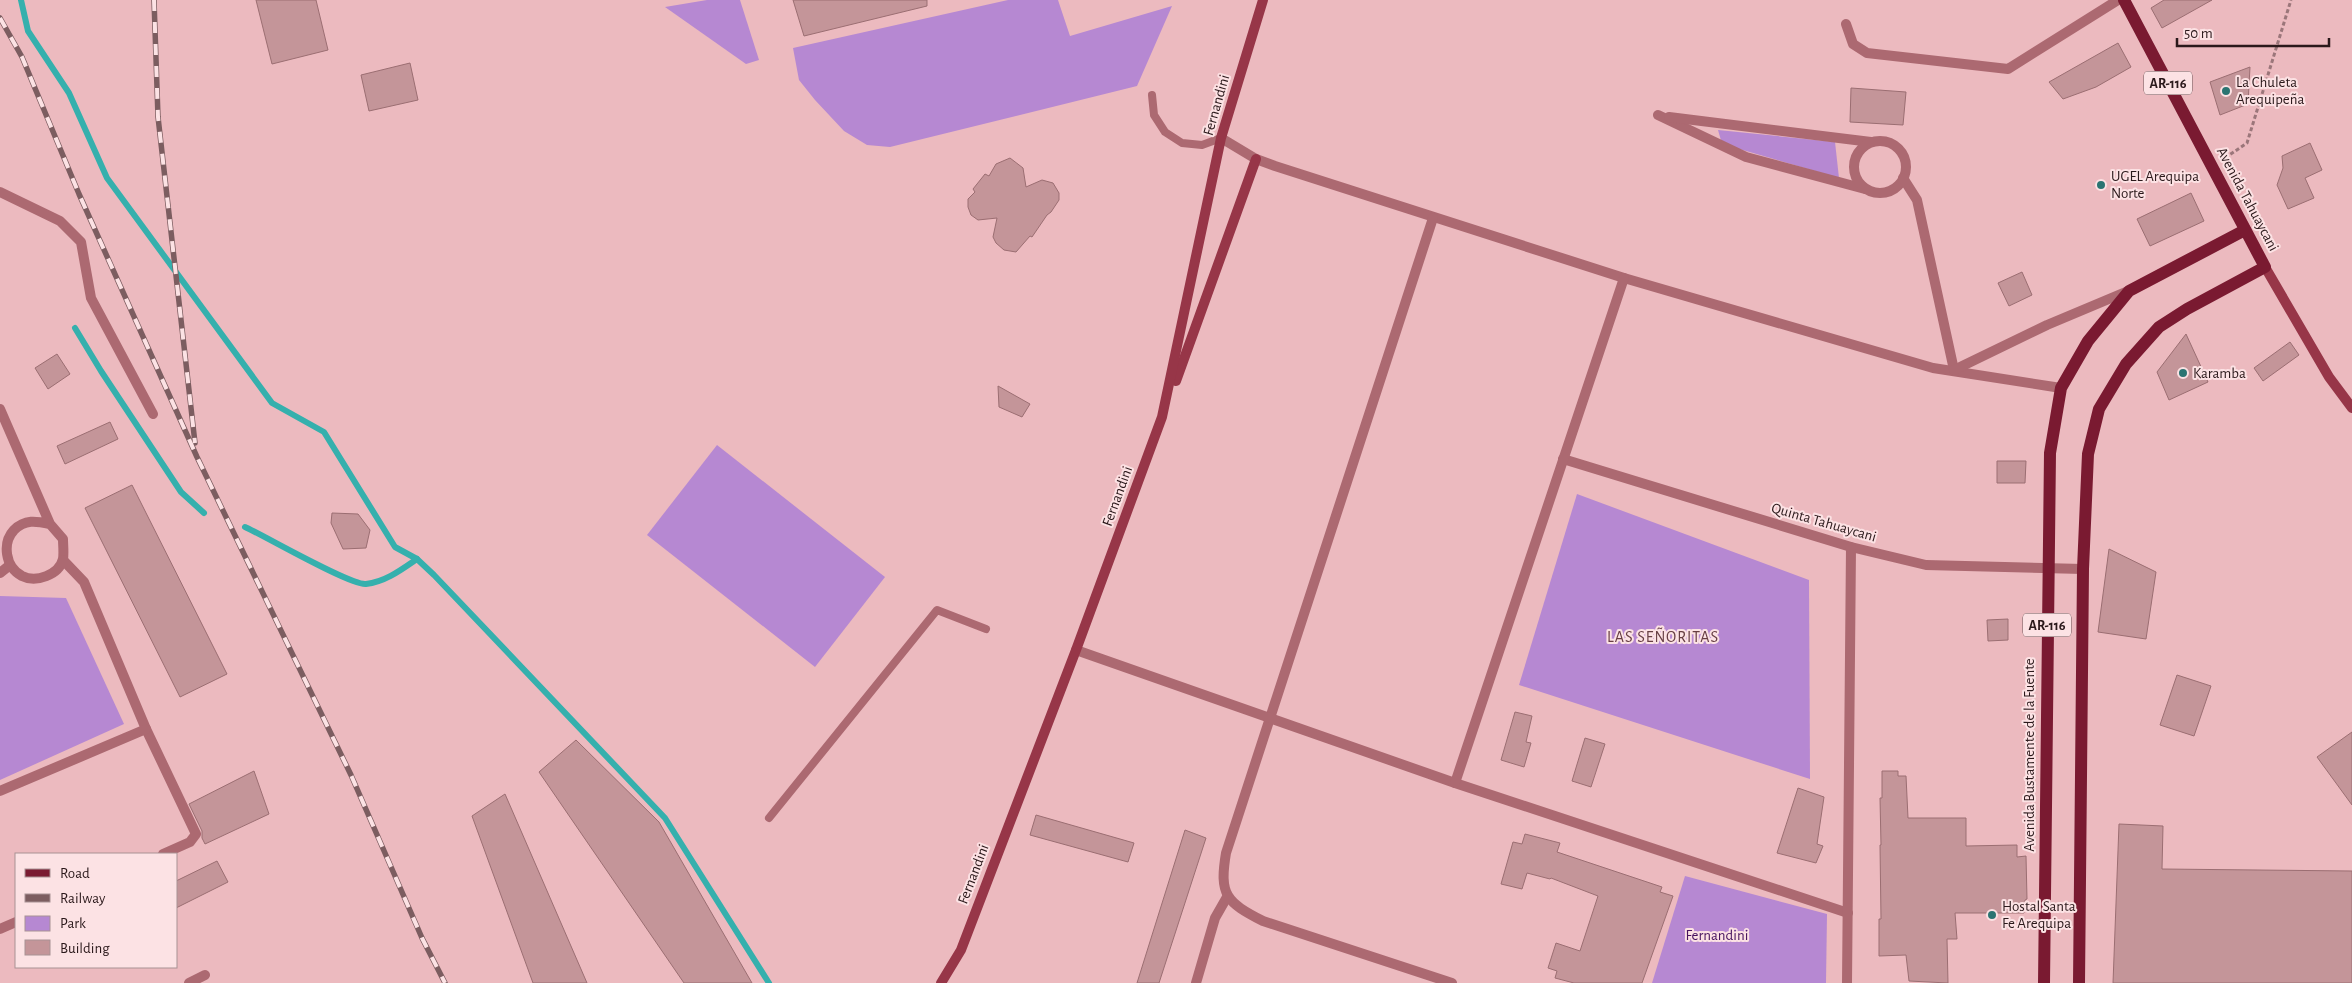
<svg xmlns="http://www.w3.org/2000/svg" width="2352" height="983" viewBox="0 0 2352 983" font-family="'Alegreya Sans',sans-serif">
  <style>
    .green { fill: #b688d2 }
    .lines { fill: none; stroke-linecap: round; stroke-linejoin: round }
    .stream { stroke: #35b0ad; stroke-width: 6 }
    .building { fill: #c49599; stroke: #9b6e72 }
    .path { stroke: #9b767a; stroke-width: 3; stroke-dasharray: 4 2.5; stroke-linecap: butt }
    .lane { stroke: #ac6971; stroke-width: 8 }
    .street { stroke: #ac6971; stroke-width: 10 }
    .secondary { stroke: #973648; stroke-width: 10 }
    .primary { stroke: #7a1a31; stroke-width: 12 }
    .rail-casing { stroke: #7c5d60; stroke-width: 5.5 }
    .rail { stroke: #fce2e4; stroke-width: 4; stroke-dasharray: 11; stroke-linecap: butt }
    .poi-dot { fill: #2b7472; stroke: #fce2e4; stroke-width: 2 }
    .labels { text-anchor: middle; stroke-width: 4; stroke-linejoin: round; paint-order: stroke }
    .shield { fill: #fce2e4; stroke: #6a5557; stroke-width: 1 }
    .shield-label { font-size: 14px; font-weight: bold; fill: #2b191b }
    .poi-label { font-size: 15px; fill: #2b191b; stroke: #fce2e4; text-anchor: start }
    .street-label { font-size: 15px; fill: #2b191b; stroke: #fce2e4 }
    .park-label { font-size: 15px; fill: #47135f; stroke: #fce2e4 }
    .neighbourhood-label { font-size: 16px; letter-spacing: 1px; fill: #673e43; stroke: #fce2e4 }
  </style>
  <rect width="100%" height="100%" fill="#ecbabf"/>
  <g class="green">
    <polygon points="707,0 740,0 759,60 746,64 665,7"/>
    <polygon points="1008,0 1058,0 1070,36 1172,6 1137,86 890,147 867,145 844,131 815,100 799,80 793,48"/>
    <polygon points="1718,130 1835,142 1839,178 1722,144"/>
    <polygon points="717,445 885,577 815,667 647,535"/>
    <polygon points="1577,494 1809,580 1810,779 1519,685"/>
    <polygon points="0,596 66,598 124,724 0,780"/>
    <polygon points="1685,876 1827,914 1826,983 1652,983"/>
  </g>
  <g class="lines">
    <g class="stream">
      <polyline points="21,0 28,31 69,93 107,178 272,403 324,432 395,547 417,559 434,575 665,818 769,983"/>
      <polyline points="75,328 101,371 181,492 204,513"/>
      <path d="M245,527C265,536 351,586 366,584C385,582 401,570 417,559"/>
    </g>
  </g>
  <g class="building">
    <polygon points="256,0 316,0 328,50 272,64"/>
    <polygon points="793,0 927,0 927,6 804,36"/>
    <polygon points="2164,0 2212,0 2162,28 2151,8"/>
    <polygon points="2118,43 2131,67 2096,87 2063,99 2049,82"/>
    <polygon points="410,63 418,100 369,111 361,75"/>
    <polygon points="2250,67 2248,104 2220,115 2210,82"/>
    <polygon points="1851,88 1906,92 1903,125 1850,122"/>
    <polygon points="2310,143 2322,170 2305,178 2314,198 2288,209 2277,185 2283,168 2282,156"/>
    <polygon points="1010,158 1023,168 1026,187 1042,180 1053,183 1059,193 1059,200 1051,212 1047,215 1032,237 1030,236 1016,252 1004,250 996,243 993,237 997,218 978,220 971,215 968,207 968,199 975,192 973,189 985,174 989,176 996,164"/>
    <polygon points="2191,193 2204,221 2150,246 2137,219"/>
    <polygon points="2022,272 2032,295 2009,306 1998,283"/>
    <polygon points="2186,334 2208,382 2169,400 2157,372"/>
    <polygon points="2290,342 2299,355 2263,381 2254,368"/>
    <polygon points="57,354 70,374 48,389 35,368"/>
    <polygon points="998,386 1030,404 1022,417 999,407"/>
    <polygon points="110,422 118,439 65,464 57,446"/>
    <polygon points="1997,461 2026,461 2025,483 1997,483"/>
    <polygon points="132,485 227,674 180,697 85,508"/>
    <polygon points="332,513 358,514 370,530 366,548 343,549 331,523"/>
    <polygon points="2109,549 2156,572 2146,639 2098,632"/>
    <polygon points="2008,619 2008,640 1988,641 1987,620"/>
    <polygon points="2177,675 2211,686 2194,736 2160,725"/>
    <polygon points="1515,712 1532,716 1526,742 1531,743 1524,767 1501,760"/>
    <polygon points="2352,732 2352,805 2317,757"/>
    <polygon points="1585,738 1605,744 1591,787 1572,781"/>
    <polygon points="576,740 659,822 752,983 684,983 539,772"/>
    <polygon points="254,771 269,814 205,844 202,838 202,831 189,804"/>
    <polygon points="1882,771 1898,771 1898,776 1906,776 1908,818 1966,818 1966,846 2017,845 2017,857 2026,856 2027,899 2025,900 2024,913 1955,913 1957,939 1947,939 1948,983 1909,981 1906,955 1879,956 1879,919 1881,919 1880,845 1881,845 1880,798 1882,798"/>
    <polygon points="1798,788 1824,797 1817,844 1823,846 1816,863 1777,853"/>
    <polygon points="505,794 587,983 533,983 472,816"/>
    <polygon points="1036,815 1134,843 1128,862 1030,835"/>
    <polygon points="2119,824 2163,826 2162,869 2352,871 2352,983 2113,983"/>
    <polygon points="1185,830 1206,838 1159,983 1137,983"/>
    <polygon points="1525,834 1560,843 1557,852 1662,887 1660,892 1673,896 1642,983 1574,983 1555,978 1557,971 1548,968 1556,943 1580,951 1598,896 1551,878 1550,879 1527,873 1522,889 1501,884 1513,842 1522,844"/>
    <polygon points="217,861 228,882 176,908 176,881"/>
  </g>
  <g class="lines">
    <polyline class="path" points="2225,158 2247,143 2291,0"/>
    <g class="lane">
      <polyline points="1152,95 1154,115 1165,132 1182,143 1202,145 1221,138"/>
      <polyline points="769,818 937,610 986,629"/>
    </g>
    <g class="street">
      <polyline points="1846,24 1853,44 1867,53 2008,69 2118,0"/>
      <polyline points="1658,115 1746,157 1865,189"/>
      <polyline points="1669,117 1871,142"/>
      <polyline points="1221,138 1256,159 1275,166 1624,278 1933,368 2061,388"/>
      <circle cx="1880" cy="167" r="26"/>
      <polyline points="1903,178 1917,200 1954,370"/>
      <polyline points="0,192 60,221 81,242 91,298 153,414"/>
      <path d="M1433,218L1226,853C1219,895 1226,902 1263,921L1452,983"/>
      <polyline points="1954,370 2047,325 2128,291"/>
      <path d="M0,409L50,524L63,539C63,545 64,553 63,559C59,575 36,583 22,576C5,567 2,543 14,530C25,519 36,521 50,524"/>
      <polyline points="1563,459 1851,547 1926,565 2083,569"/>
      <polyline points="63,560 84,582 146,729 196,834 190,842 163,854"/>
      <polyline points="0,573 10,565"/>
      <polyline points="1076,650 1455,783 1848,913"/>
      <polyline points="1455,783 1624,278"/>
      <polyline points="0,791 146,729"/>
      <polyline points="0,929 16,922"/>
      <polyline points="189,983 205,975"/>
      <polyline points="1196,983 1215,918 1227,897"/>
      <polyline points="1847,983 1851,547"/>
    </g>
    <g class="secondary">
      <polyline points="2265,267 2329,377 2352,408"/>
      <polyline points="1176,381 1256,159"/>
      <polyline points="941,983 961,950 1076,650 1162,417 1221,138 1263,0"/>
    </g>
    <g class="primary">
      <polyline points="2044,983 2050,453 2061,388 2088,341 2129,291 2245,230"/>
      <polyline points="2079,983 2083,569 2088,454 2099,409 2126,364 2159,327 2187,309 2265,267 2124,0"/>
    </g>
    <g class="rail-casing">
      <g id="rail">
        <polyline points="154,0 158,117 195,443"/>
        <polyline points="0,18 22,57 79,194 197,457 351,775 422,938 445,983"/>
      </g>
    </g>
    <use href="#rail" class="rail"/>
  </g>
  <g class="poi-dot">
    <circle cx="2226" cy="91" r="5"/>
    <circle cx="2101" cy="185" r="5"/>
    <circle cx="2183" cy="373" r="5"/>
    <circle cx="1992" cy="915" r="5"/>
  </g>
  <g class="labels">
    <g class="shield">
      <rect x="2144" y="71.5" width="48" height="23" rx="4"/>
      <rect x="2023" y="613.5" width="48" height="23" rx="4"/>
    </g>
    <g class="shield-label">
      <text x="2168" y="88">AR-116</text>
      <text x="2047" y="630">AR-116</text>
    </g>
    <g class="poi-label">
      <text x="2236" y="87">La Chuleta<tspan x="2236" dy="17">Arequipeña</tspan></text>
      <text x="2111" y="181">UGEL Arequipa<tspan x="2111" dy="17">Norte</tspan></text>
      <text x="2193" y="378">Karamba</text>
      <text x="2002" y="911">Hostal Santa<tspan x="2002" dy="17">Fe Arequipa</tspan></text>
    </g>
    <g class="street-label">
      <text transform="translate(1216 105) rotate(-74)" y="5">Fernandini</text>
      <text transform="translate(2248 199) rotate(62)" y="5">Avenida Tahuaycani</text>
      <text transform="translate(1117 496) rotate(-70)" y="5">Fernandini</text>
      <text transform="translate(1824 522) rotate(16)" y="5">Quinta Tahuaycani</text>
      <text transform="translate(2029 755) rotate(-90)" y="5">Avenida Bustamente de la Fuente</text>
      <text transform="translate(973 874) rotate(-69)" y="5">Fernandini</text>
    </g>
    <g class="park-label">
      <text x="1717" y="940">Fernandini</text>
    </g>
    <g class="neighbourhood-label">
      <text x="1663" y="642">LAS SEÑORITAS</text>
    </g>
  </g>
  <rect x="15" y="853" width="162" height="115" fill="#fce2e4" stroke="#a89294"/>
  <rect x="25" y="869" width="25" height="8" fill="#7a1a31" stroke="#a89294"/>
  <text x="60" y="878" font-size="15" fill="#2b191b">Road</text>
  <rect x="25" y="894" width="25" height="8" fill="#7c5d60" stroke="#a89294"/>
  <text x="60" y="903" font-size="15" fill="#2b191b">Railway</text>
  <rect x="25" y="916" width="25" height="15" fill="#b688d2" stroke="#a89294"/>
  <text x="60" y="928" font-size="15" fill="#2b191b">Park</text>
  <rect x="25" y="940" width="25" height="15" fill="#c49599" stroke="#a89294"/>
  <text x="60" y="953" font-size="15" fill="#2b191b">Building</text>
  <path d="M2177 38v8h152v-8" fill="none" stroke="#2b191b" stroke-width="2.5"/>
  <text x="2184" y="38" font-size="15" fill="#2b191b" stroke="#fce2e4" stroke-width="4" paint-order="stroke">50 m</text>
</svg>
